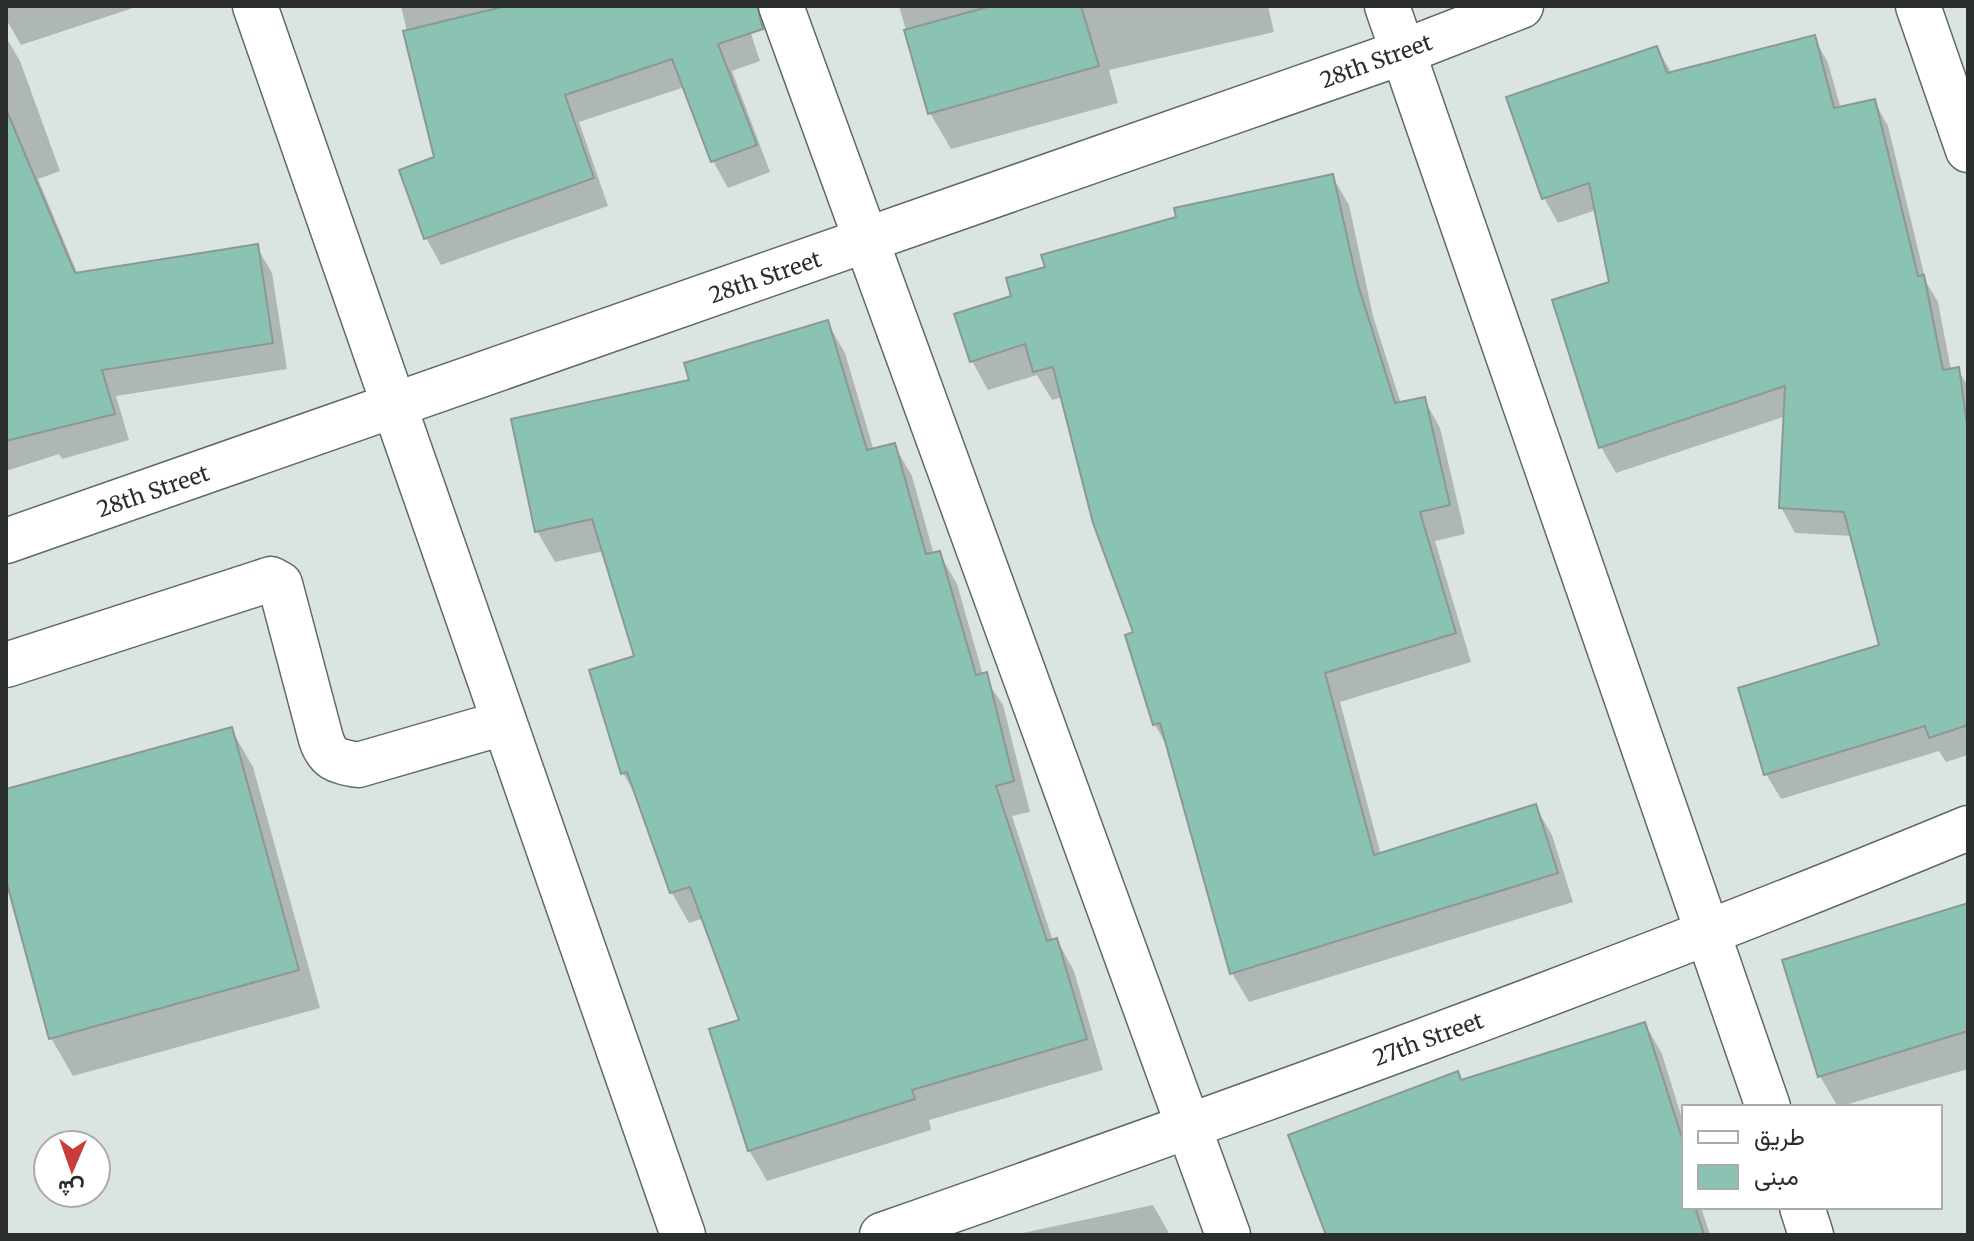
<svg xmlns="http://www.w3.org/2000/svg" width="1974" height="1241" viewBox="0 0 1974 1241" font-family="Merriweather,Vazirmatn,serif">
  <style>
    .shadow { fill: #0003 }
    .building { fill: #8ac3b3; stroke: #8d9794; stroke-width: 2 }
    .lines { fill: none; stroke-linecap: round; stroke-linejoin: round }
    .minor-casing { stroke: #606966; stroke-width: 47 }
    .major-casing { stroke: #606966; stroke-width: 47 }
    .minor { stroke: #fff; stroke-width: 44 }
    .major { stroke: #fff; stroke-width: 44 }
    .labels { text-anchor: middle; stroke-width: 6; stroke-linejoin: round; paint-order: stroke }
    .street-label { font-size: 22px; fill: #2a2e2d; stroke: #fff }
  </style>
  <rect width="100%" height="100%" fill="#dae5e1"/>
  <g class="shadow">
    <polygon points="6,6 139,6 21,45 6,19"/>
    <polygon points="401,6 742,6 760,61 732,71 770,172 728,188 713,161 685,87 579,122 608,206 441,265 426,238 437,159"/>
    <polygon points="899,6 1268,6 1274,32 1109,70 1118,103 951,149 930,113"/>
    <polygon points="6,37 20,61 60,171 38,179 78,275 257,247 272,273 287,369 116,396 129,440 62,459 59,454 6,471"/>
    <polygon points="1814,37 1828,63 1841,109 1874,101 1888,126 1926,282 1938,302 1951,370 1958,370 1968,386 1968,755 1946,762 1939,751 1781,799 1766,774 1882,647 1853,536 1795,533 1781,507 1786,416 1616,473 1601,447 1555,301 1611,284 1596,210 1558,223 1544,198 1657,48 1672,74"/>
    <polygon points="1332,176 1349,205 1373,316 1401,404 1424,399 1440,428 1465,534 1435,541 1471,662 1340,702 1381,855 1535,806 1552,835 1573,902 1249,1002 1232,973 1169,749 1155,725 1128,636 1136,634 1063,397 1052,400 1037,375 988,390 972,361 1014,298"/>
    <polygon points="827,322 845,353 874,451 894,445 912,476 934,555 939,553 957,584 983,675 1003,705 1030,812 1012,816 1053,941 1057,940 1074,971 1103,1070 929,1120 931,1130 767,1181 749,1150 741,1021 704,918 689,923 672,893 641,804 623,773 637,657 604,551 555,562 537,531 691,381"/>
    <polygon points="231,729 253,767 320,1008 73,1076 51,1038 6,873 6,791"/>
    <polygon points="1968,919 1968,1069 1838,1107 1820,1076"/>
    <polygon points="1645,1024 1662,1054 1684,1125 1684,1207 1701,1207 1710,1235 1328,1235 1462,1082"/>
    <polygon points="1153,1205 1170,1235 1014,1235"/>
  </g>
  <g class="building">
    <polygon points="506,6 757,6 763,29 718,44 757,145 711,162 672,59 565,95 594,178 424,239 399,170 434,157 403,31"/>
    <polygon points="991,6 1081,6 1099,66 928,114 904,30"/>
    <polygon points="1815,35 1834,108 1875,99 1918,276 1924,275 1943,370 1959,367 1968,431 1968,725 1929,738 1925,726 1764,775 1738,688 1879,645 1844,512 1779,508 1785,386 1599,448 1552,300 1609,282 1589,183 1542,199 1506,97 1657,46 1667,73"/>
    <polygon points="6,109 75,273 258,244 273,343 102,370 115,414 6,441"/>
    <polygon points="1333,174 1358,285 1395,403 1425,397 1450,505 1420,512 1456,633 1325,673 1374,855 1536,804 1558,873 1230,974 1160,723 1153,725 1125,635 1133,632 1093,523 1053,367 1033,372 1025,344 970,362 954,314 1011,296 1006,278 1045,267 1041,255 1176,217 1174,208"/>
    <polygon points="828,320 867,450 895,443 926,554 940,551 976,675 987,672 1014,781 996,786 1047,941 1057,938 1087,1039 912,1090 915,1099 748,1151 709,1029 739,1020 690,887 670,893 627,772 621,774 589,670 634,656 592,519 535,532 511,419 689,380 684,363"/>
    <polygon points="232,727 299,970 49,1039 6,880 6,789"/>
    <polygon points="1968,903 1968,1031 1818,1077 1782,960"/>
    <polygon points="1645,1022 1684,1144 1684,1207 1695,1207 1704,1235 1326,1235 1288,1135 1458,1071 1461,1080"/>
  </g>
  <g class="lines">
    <g class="minor-casing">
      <g id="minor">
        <polyline points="255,6 683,1235"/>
        <polyline points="781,6 1228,1235"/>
        <polyline points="1387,6 1768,1107"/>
        <polyline points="6,541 1403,52 1521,6"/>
        <path d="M6,665L271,579L280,584L321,739C328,760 337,761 358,765L503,723"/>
        <polyline points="1802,1207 1811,1235"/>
        <path d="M882,1235C1247,1107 1610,976 1968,828"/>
      </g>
    </g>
    <g class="major-casing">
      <polyline id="major" points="1918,6 1968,150"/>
    </g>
    <use href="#minor" class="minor"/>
    <use href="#major" class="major"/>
  </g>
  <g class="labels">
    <g class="street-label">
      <text transform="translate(1376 61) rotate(-20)" y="8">28th Street</text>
      <text transform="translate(765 277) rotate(-19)" y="8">28th Street</text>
      <text transform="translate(153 491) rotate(-19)" y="8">28th Street</text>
      <text transform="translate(1428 1039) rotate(-20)" y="8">27th Street</text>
    </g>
  </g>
  <rect width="1974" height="1241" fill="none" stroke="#2a2e2d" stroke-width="16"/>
  <rect x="1682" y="1105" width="260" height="104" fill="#ffffff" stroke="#aaabab" stroke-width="2"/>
  <rect x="1698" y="1131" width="40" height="12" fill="#ffffff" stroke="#aaabab" stroke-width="2"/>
  <text x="1754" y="1145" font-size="24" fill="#2a2e2d">طريق</text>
  <rect x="1698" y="1165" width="40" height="24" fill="#8ac3b3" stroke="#aaabab" stroke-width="2"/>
  <text x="1754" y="1185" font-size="24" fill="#2a2e2d">مبنى</text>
  <g transform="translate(72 1169) rotate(182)"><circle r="38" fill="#ffffff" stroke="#aaabab" stroke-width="2"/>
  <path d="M0-6L14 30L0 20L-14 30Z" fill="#ca3b3c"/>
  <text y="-12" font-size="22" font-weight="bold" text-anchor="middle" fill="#2a2e2d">ش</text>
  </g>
</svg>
